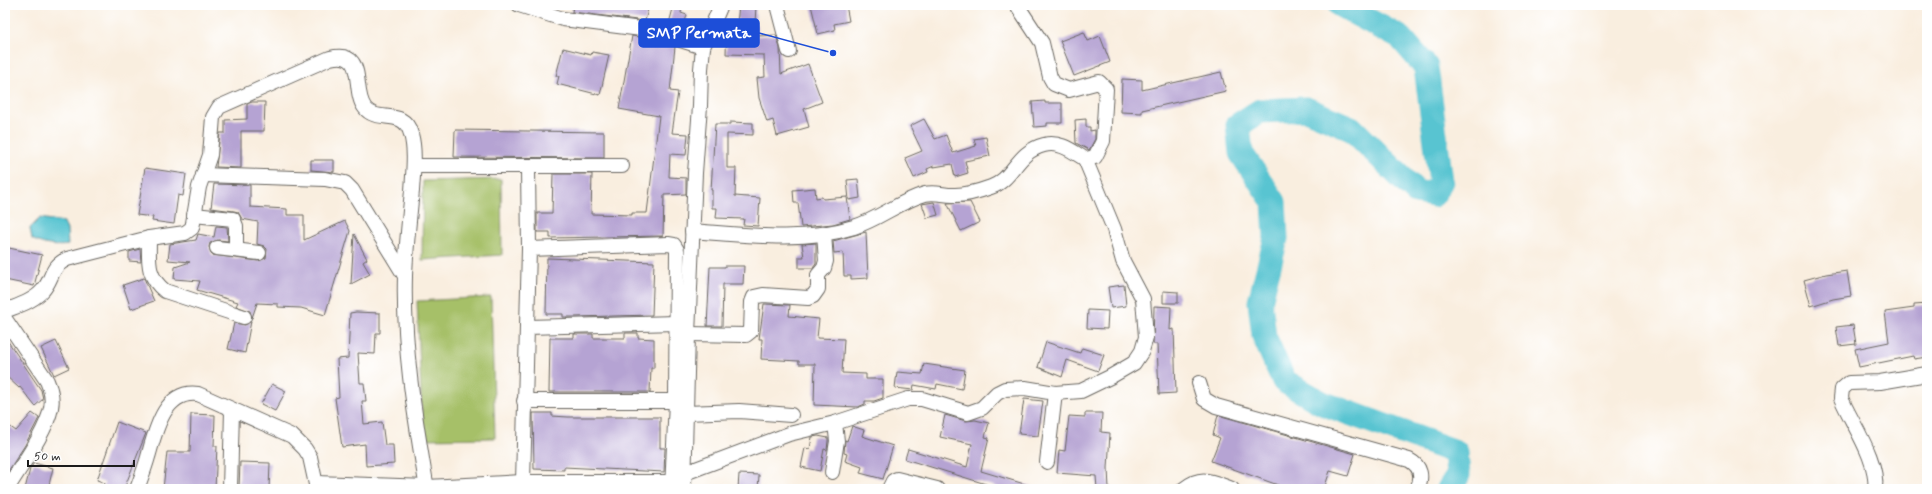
<svg xmlns="http://www.w3.org/2000/svg" width="1932" height="494" viewBox="0 0 1932 494" font-family="Mynerve,sans-serif">
  <style>
    .green { fill: #a6c067; stroke: #616e42 }
    .water { fill: #58c4d1; stroke: #3a7076 }
    .lines { fill: none; stroke-linecap: round; stroke-linejoin: round }
    .river { stroke: #58c4d1; stroke-width: 25 }
    .building { fill: #b5a3d3 }
    .street-casing { stroke: #696660; stroke-width: 16 }
    .street { stroke: #fff; stroke-width: 14 }
    .leader { fill: none; stroke: #1d4ed8; stroke-width: 1.5 }
    .callout-dot { fill: #1d4ed8; stroke: #fff; stroke-width: 1.5 }
    .callout { fill: #1d4ed8; stroke: #1d4ed8; stroke-width: 1.5 }
    .callout-label { font-size: 16px; text-anchor: middle; font-weight: bold; fill: #fff }
  </style>
  <rect width="100%" height="100%" fill="#fff"/>
  <filter id="ink" filterUnits="userSpaceOnUse"><feTurbulence type="fractalNoise" baseFrequency=".025" numOctaves="2"/><feDisplacementMap in="SourceGraphic" scale="8" xChannelSelector="R" yChannelSelector="G"/><feConvolveMatrix kernelMatrix="1 2 1 2 8 2 1 2 1" color-interpolation-filters="sRGB"/></filter>
  <filter id="wash" filterUnits="userSpaceOnUse"><feTurbulence type="fractalNoise" baseFrequency=".012" numOctaves="4" result="noise"/><feDisplacementMap in="SourceGraphic" scale="16" xChannelSelector="R" yChannelSelector="G"/><feGaussianBlur stdDeviation="0.9" result="paint"/><feColorMatrix in="noise" values="0 0 0 0 0 0 0 0 0 0 0 0 0 0 0 0 0 1.4 0 .05"/><feComposite in="paint" operator="in"/></filter>
  <g filter="url(#wash)">
    <rect width="100%" height="100%" fill="#f9eedf"/>
    <g class="green">
      <polygon points="501,179 502,255 422,260 423,181"/>
      <polygon points="491,297 495,438 423,439 417,301"/>
    </g>
    <path class="water" d="M40,218L64,222L67,230L68,245C56,247 42,245 32,239L30,228Z"/>
    <g class="lines">
      <polyline class="river" points="1340,5 1401,38 1426,67 1441,181 1433,195 1416,192 1351,128 1306,109 1260,111 1238,125 1241,153 1274,202 1276,238 1260,302 1264,336 1284,381 1322,403 1456,452 1458,475 1449,489"/>
    </g>
    <g id="blocks">
      <g class="building">
        <polygon points="573,5 649,5 645,21 572,12"/>
        <polygon points="674,5 682,7 681,13 687,15 682,32 668,27"/>
        <polygon points="739,5 756,5 755,24 758,25 757,36 776,35 780,48 781,74 808,64 822,102 804,109 809,127 777,136 773,120 767,122 759,98 757,78 765,77 764,55 726,54 727,23 737,24"/>
        <polygon points="811,5 846,5 849,21 834,24 835,30 818,34"/>
        <polygon points="1084,32 1088,41 1100,36 1110,62 1074,76 1060,41"/>
        <polygon points="632,36 647,38 675,47 670,91 678,92 672,133 688,134 686,155 670,154 669,177 686,178 686,194 664,195 663,236 550,238 550,232 537,232 537,213 552,213 553,174 592,174 591,214 632,215 632,213 647,213 659,116 619,109"/>
        <polygon points="563,48 591,55 592,52 609,55 600,95 557,84 559,76 556,76"/>
        <polygon points="1221,72 1226,91 1142,110 1142,113 1121,112 1122,79 1142,80 1142,90"/>
        <polygon points="1045,101 1045,103 1062,103 1062,123 1047,123 1047,126 1034,127 1032,102"/>
        <polygon points="252,102 265,102 264,131 241,131 241,168 216,167 220,133 225,133 225,120 247,119 247,104"/>
        <polygon points="924,119 935,139 946,135 953,153 976,146 974,139 986,137 990,156 965,161 968,173 955,177 952,164 934,167 934,166 927,169 928,172 914,178 905,158 922,151 910,126"/>
        <polygon points="1086,119 1086,127 1090,127 1090,131 1095,130 1095,139 1089,150 1076,143 1075,120"/>
        <polygon points="730,122 753,123 753,135 727,134 727,168 736,168 735,196 760,198 758,226 743,225 744,219 716,218 717,208 712,208 712,190 711,190 715,124 730,124"/>
        <polygon points="455,130 604,132 604,158 454,157"/>
        <polygon points="311,160 334,160 334,172 311,170"/>
        <polygon points="145,168 186,174 183,196 178,195 174,224 152,221 153,217 137,215"/>
        <polygon points="858,179 860,198 849,200 847,180"/>
        <polygon points="214,184 250,185 250,207 287,209 287,215 304,215 304,240 345,221 350,231 325,315 301,308 278,307 278,304 257,303 252,318 250,311 236,306 238,302 197,290 200,281 174,279 175,267 190,262 168,260 170,244 196,240 198,234 214,237 216,226 227,227 228,241 218,240 210,243 209,247 212,255 258,261 266,258 267,249 264,246 257,244 258,222 242,219 238,212 234,211 211,208"/>
        <polygon points="815,188 816,198 822,197 823,199 847,197 850,219 833,224 801,227 798,203 794,203 793,190"/>
        <polygon points="934,202 938,215 927,218 922,204"/>
        <polygon points="970,202 980,222 961,231 947,203"/>
        <polygon points="866,232 868,278 851,279 851,276 844,276 843,252 834,253 833,241"/>
        <polygon points="354,234 367,259 363,262 370,274 351,284"/>
        <polygon points="816,243 816,264 813,268 799,268 799,257 804,257 802,244"/>
        <polygon points="9,248 42,255 34,286 5,280 5,263"/>
        <polygon points="140,249 141,262 129,261 129,252"/>
        <polygon points="547,258 654,262 652,315 574,317 563,317 563,314 546,314"/>
        <polygon points="725,266 744,266 743,284 723,284 722,326 707,326 710,267 725,267"/>
        <polygon points="1847,271 1851,296 1833,299 1811,306 1804,280 1826,274"/>
        <polygon points="144,278 154,301 131,309 123,285"/>
        <polygon points="1124,285 1126,306 1111,308 1108,287"/>
        <polygon points="1163,291 1178,292 1178,303 1163,303"/>
        <polygon points="764,304 790,305 789,316 819,319 817,338 844,339 842,373 866,374 866,379 883,379 883,398 874,401 865,401 865,404 858,407 814,405 815,364 799,364 799,361 761,359 762,339 759,339"/>
        <polygon points="1927,304 1927,357 1914,359 1913,356 1859,367 1855,349 1889,342 1885,312 1914,308 1914,305"/>
        <polygon points="1154,306 1171,307 1170,330 1174,329 1176,393 1159,394 1157,344 1153,344"/>
        <polygon points="1088,310 1108,311 1107,329 1087,328"/>
        <polygon points="356,312 380,313 380,333 376,333 375,354 358,353 360,383 364,383 366,401 362,401 364,424 382,422 385,445 393,445 394,464 366,466 365,444 342,447 335,398 339,397 337,359 348,358 350,313"/>
        <polygon points="251,321 245,353 228,349 234,323 245,325"/>
        <polygon points="1853,325 1856,344 1839,346 1836,327"/>
        <polygon points="625,333 638,333 638,338 654,339 654,368 651,368 650,392 549,392 550,338 574,338 574,334 593,334 593,338 625,338"/>
        <polygon points="5,337 41,390 43,399 35,406 20,387 19,388 5,375"/>
        <polygon points="56,341 69,368 54,375 41,348"/>
        <polygon points="1046,342 1080,353 1082,348 1104,355 1098,371 1067,360 1062,377 1038,367"/>
        <polygon points="924,364 965,370 962,389 937,384 936,389 914,385 913,390 895,388 897,372 922,374"/>
        <polygon points="272,384 286,391 275,411 261,404"/>
        <polygon points="1024,399 1043,401 1038,436 1019,434"/>
        <polygon points="32,413 39,418 25,445 5,476 5,423 16,431"/>
        <polygon points="533,413 552,413 552,416 568,417 660,417 660,448 665,448 664,472 564,467 564,470 534,469"/>
        <polygon points="1085,413 1102,413 1101,432 1110,433 1108,468 1109,489 1097,489 1096,476 1057,473 1059,450 1065,451 1069,416 1085,417"/>
        <polygon points="191,414 215,415 214,446 217,446 215,489 163,489 167,452 190,452"/>
        <polygon points="945,415 966,421 975,420 989,423 985,437 989,438 981,471 1031,486 1031,489 1002,489 905,459 908,449 967,467 972,444 940,437"/>
        <polygon points="1218,415 1355,454 1348,476 1330,471 1324,489 1289,489 1211,461 1220,438 1213,435"/>
        <polygon points="117,422 146,433 124,489 102,489 105,483 97,480"/>
        <polygon points="852,426 864,430 862,436 893,446 883,479 860,473 862,467 845,461 847,454 844,453 845,440 847,441"/>
        <polygon points="818,436 828,438 828,441 827,450 824,449 820,471 801,467 805,448 810,449 812,437"/>
        <polygon points="240,462 270,463 269,489 239,489"/>
        <polygon points="34,463 53,468 48,489 25,489 30,469"/>
        <polygon points="739,474 759,475 758,489 738,489"/>
      </g>
    </g>
  </g>
  <g filter="url(#ink)">
    <use href="#blocks" fill-opacity="0" stroke="#696660" stroke-width="1"/>
    <g class="lines">
      <g class="street-casing">
        <g id="street">
          <polyline points="519,5 563,19 649,30 703,47"/>
          <polyline points="777,5 789,51"/>
          <polyline points="414,166 622,166"/>
          <polyline points="203,175 325,179 345,183 352,190 405,276"/>
          <polyline points="194,215 233,219 236,226 236,250"/>
          <path d="M692,231C745,235 802,243 854,227C879,219 900,201 925,194C935,191 946,196 955,195C966,195 980,191 991,187C1014,179 1016,152 1044,145C1060,141 1072,151 1085,159L1095,157L1103,141L1106,89L1099,82L1069,90L1054,84L1050,77L1042,43L1017,5"/>
          <path d="M149,238C149,261 146,276 165,291L244,317"/>
          <polyline points="217,248 259,253"/>
          <polyline points="529,249 668,244 674,245 677,250 676,401 672,489"/>
          <path d="M5,311C17,306 34,301 43,290C53,279 50,267 67,259L149,238L185,233L192,228L193,223L199,187L210,155L213,117L219,107L330,58C368,49 351,91 365,108C377,124 404,107 411,134C416,152 413,173 412,191C409,220 406,248 405,276C403,350 415,417 427,489"/>
          <path d="M5,319L47,381C51,390 53,399 51,408C46,433 20,467 7,489"/>
          <polyline points="527,327 677,323"/>
          <polyline points="688,334 746,335 751,331 752,302 754,297 763,295 808,298 813,296 818,289 818,275 824,268 826,261 824,234"/>
          <path d="M1199,383L1204,399L1216,406L1409,460C1421,466 1423,477 1417,489"/>
          <polyline points="524,401 676,401"/>
          <polyline points="686,413 739,411 791,415"/>
          <polyline points="1047,462 1055,393"/>
          <polyline points="832,472 837,441 835,423"/>
          <polyline points="685,473 789,434 835,423 908,399 922,399 968,413 982,408 997,393 1005,389 1025,388 1055,393 1081,391 1110,377 1134,363 1142,351 1146,337 1143,299 1123,261 1114,229 1085,159"/>
          <path d="M137,489C141,478 145,468 148,457C155,433 164,389 198,394L292,436L305,449L310,457L317,489"/>
          <polyline points="230,489 232,410"/>
          <polyline points="316,489 316,483 427,487 523,482 672,482"/>
          <polyline points="524,489 523,482 529,249 528,168"/>
          <polyline points="684,489 688,334 695,173 700,106 701,69 703,47 721,5"/>
          <polyline points="889,489 893,481 897,479 937,489"/>
          <path d="M1184,489C1202,474 1212,482 1232,489"/>
          <path d="M1875,489C1879,461 1852,424 1841,398L1842,389L1849,383L1880,382L1927,374"/>
        </g>
      </g>
      <use href="#street" class="street"/>
    </g>
  </g>
  <path class="leader" d="M833 53L759 33"/>
  <circle class="callout-dot" cx="833" cy="53" r="4"/>
  <rect class="callout" x="639" y="19" width="120" height="28" rx="4"/>
  <g class="callout-label">
    <text x="699" y="38">SMP Permata</text>
  </g>
  <rect width="1932" height="494" fill="none" stroke="#fff" stroke-width="20"/>
  <path d="M28 460v6h106v-6" fill="none" stroke="#1c1c1c" stroke-width="2"/>
  <text x="34" y="460" font-size="12" fill="#1c1c1c" stroke="#ffffff" stroke-width="3" paint-order="stroke">50 m</text>
</svg>
